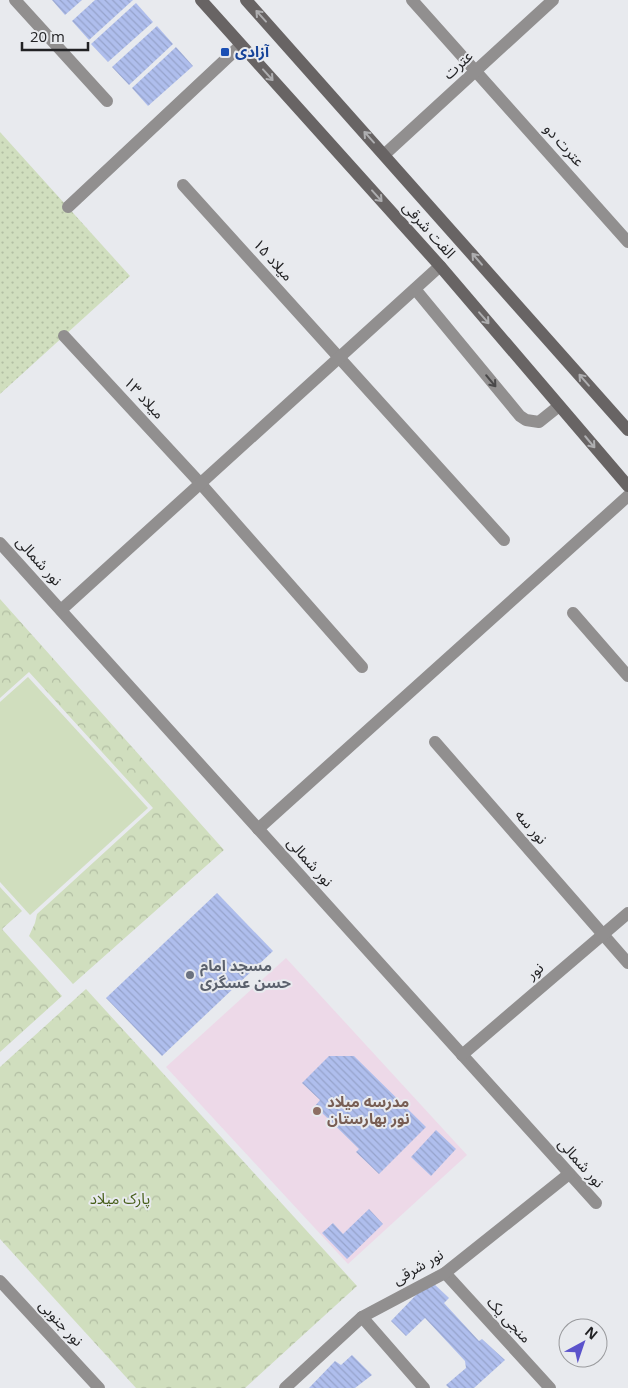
<svg xmlns="http://www.w3.org/2000/svg" width="628" height="1388" viewBox="0 0 628 1388" font-family="'Open Sans','Noto Sans Arabic',sans-serif">
  <style>
    .education { fill: #edd9e8 }
    .green { fill: #d0debe }
    .forest { fill: url(#forest-crowns) }
    .park { fill: url(#park-dots) }
    .building { fill: url(#building-back-hatch) }
    .lines { fill: none; stroke-linecap: round; stroke-linejoin: round }
    .pedestrian { stroke: #918f8f; stroke-width: 12 }
    .minor { stroke: #918f8f; stroke-width: 12 }
    .secondary { stroke: #686464; stroke-width: 12 }
    .oneway { stroke: #aeaeb0 }
    .oneway2 { stroke: #494849 }
    .transit-dot { fill: #1a4fb4; stroke: #e8eaee; stroke-width: 2 }
    .worship-dot { fill: #6b7280; stroke: #e8eaee; stroke-width: 2 }
    .education-dot { fill: #8d6e63; stroke: #e8eaee; stroke-width: 2 }
    .labels { text-anchor: middle; stroke-width: 4; stroke-linejoin: round; paint-order: stroke }
    .transit-label { font-size: 15px; font-weight: bold; fill: #164399; stroke: #e8eaee; text-anchor: start }
    .street-label { font-size: 15px; fill: #222224; stroke: #e8eaee }
    .worship-label { font-size: 15px; font-weight: bold; fill: #5b616d; stroke: #e8eaee; text-anchor: start }
    .education-label { font-size: 15px; font-weight: bold; fill: #785e54; stroke: #e8eaee; text-anchor: start }
    .park-label { font-size: 15px; fill: #475f1a; stroke: #e8eaee }
  </style>
  <defs>
    <pattern id="forest-crowns" width="20" height="18" patternUnits="userSpaceOnUse" patternTransform="scale(1.25)"><rect width="20" height="18" fill="#d0debe"/><path d="M2 6a3 3 0 1 1 6 0M12 15a3 3 0 1 1 6 0" fill="none" stroke="#b2bea3"/></pattern>
    <pattern id="park-dots" width="8" height="8" patternUnits="userSpaceOnUse" patternTransform="scale(1.25)"><rect width="8" height="8" fill="#d0debe"/><path d="M2 2h.1M6 6h.1" fill="none" stroke="#b2bea3" stroke-width="1.8" stroke-linecap="round"/></pattern>
    <pattern id="building-back-hatch" width="6" height="6" patternUnits="userSpaceOnUse" patternTransform="scale(1.25)"><rect width="6" height="6" fill="#afbeed"/><path d="M-1 5l2 2M0 0l6 6M5-1l2 2" fill="none" stroke="#96a3cb"/></pattern>
  </defs>
  <rect width="100%" height="100%" fill="#e8eaee"/>
  <polygon class="education" points="286,958 467,1155 348,1264 166,1067"/>
  <polygon class="green" points="28,677 148,808 30,915 0,882 0,702"/>
  <g class="forest">
    <polygon points="0,599 224,850 73,984 29,936 35,923 37,914 153,808 29,672 0,698"/>
    <polygon points="0,887 22,911 2,929 62,996 0,1052"/>
    <polygon points="86,989 357,1286 245,1388 136,1388 0,1239 0,1067"/>
  </g>
  <polygon class="park" points="0,132 130,276 0,394"/>
  <g class="building">
    <polygon points="52,0 82,0 65,15"/>
    <polygon points="95,0 133,0 89,40 72,21"/>
    <polygon points="136,3 153,22 108,62 91,44"/>
    <polygon points="157,26 173,44 129,85 112,67"/>
    <polygon points="176,47 193,66 148,106 132,88"/>
    <polygon points="217,893 273,951 162,1056 106,998"/>
    <polygon points="329,1056 354,1056 426,1127 379,1174 356,1152 359,1149 315,1106 320,1100 302,1083"/>
    <polygon points="436,1130 456,1149 431,1176 411,1157"/>
    <polygon points="369,1209 383,1224 347,1259 322,1233 333,1223 343,1234"/>
    <polygon points="432,1282 449,1298 444,1303 479,1341 482,1339 505,1360 474,1388 449,1388 446,1385 466,1368 465,1361 425,1318 406,1336 391,1321 416,1295"/>
    <polygon points="352,1355 372,1375 355,1388 309,1388 335,1361 341,1365"/>
  </g>
  <g class="lines">
    <g class="pedestrian">
      <polyline points="68,207 241,45"/>
      <polyline points="258,829 628,496"/>
      <polyline points="362,1317 424,1388"/>
    </g>
    <g class="minor">
      <polyline points="15,0 107,101"/>
      <polyline points="412,0 628,242"/>
      <polyline points="385,154 553,0"/>
      <polyline points="183,185 504,540"/>
      <polyline points="415,289 520,416 526,420 539,422 559,406"/>
      <polyline points="64,336 200,483 362,667"/>
      <polyline points="0,543 596,1203"/>
      <polyline points="61,610 440,266"/>
      <polyline points="573,613 628,676"/>
      <polyline points="435,742 628,963"/>
      <polyline points="462,1055 628,913"/>
      <polyline points="445,1273 550,1388"/>
      <polyline points="0,1281 99,1388"/>
      <polyline points="285,1388 362,1317 445,1273 569,1174"/>
    </g>
    <g class="secondary">
      <polyline points="201,0 440,266 628,486"/>
      <polyline points="246,0 628,430"/>
    </g>
  </g>
  <defs><path id="oneway-shaft" d="M-6 0H5M1.5-3L5.5 0L1.5 3" fill="none" stroke-width="1.6" stroke-linecap="round" stroke-linejoin="round" transform="scale(1.25)"/></defs>
  <g class="oneway">
    <use href="#oneway-shaft" transform="translate(261 16) rotate(-132)"/>
    <use href="#oneway-shaft" transform="translate(268 75) rotate(48)"/>
    <use href="#oneway-shaft" transform="translate(369 137) rotate(-132)"/>
    <use href="#oneway-shaft" transform="translate(377 196) rotate(48)"/>
    <use href="#oneway-shaft" transform="translate(477 259) rotate(-131)"/>
    <use href="#oneway-shaft" transform="translate(484 318) rotate(49)"/>
    <use href="#oneway-shaft" transform="translate(584 380) rotate(-131)"/>
    <use href="#oneway-shaft" transform="translate(590 442) rotate(50)"/>
  </g>
  <use class="oneway2" href="#oneway-shaft" transform="translate(491 381) rotate(50)"/>
  <rect class="transit-dot" x="220" y="47" width="10" height="10" rx="2.5"/>
  <circle class="worship-dot" cx="190" cy="975" r="5"/>
  <circle class="education-dot" cx="317" cy="1111" r="5"/>
  <g class="labels">
    <g class="transit-label">
      <text x="235" y="57">آزادی</text>
    </g>
    <g class="street-label">
      <text transform="translate(458 65) rotate(-43)" y="5">عترت</text>
      <text transform="translate(564 145) rotate(48)" y="5">عترت دو</text>
      <text transform="translate(429 230) rotate(48)" y="5">الفت شرقی</text>
      <text transform="translate(273 260) rotate(48)" y="5">میلاد ۱۵</text>
      <text transform="translate(144 398) rotate(47)" y="5">میلاد ۱۳</text>
      <text transform="translate(39 561) rotate(48)" y="5">نور شمالی</text>
      <text transform="translate(531 827) rotate(49)" y="5">نور سه</text>
      <text transform="translate(310 862) rotate(48)" y="5">نور شمالی</text>
      <text transform="translate(535 971) rotate(-40)" y="5">نور</text>
      <text transform="translate(581 1163) rotate(48)" y="5">نور شمالی</text>
      <text transform="translate(418 1267) rotate(-30)" y="5">نور شرقی</text>
      <text transform="translate(509 1320) rotate(47)" y="5">منجی یک</text>
      <text transform="translate(61 1323) rotate(47)" y="5">نور جنوبی</text>
    </g>
    <g class="worship-label">
      <text x="200" y="971">مسجد امام<tspan x="200" dy="17">حسن عسگری</tspan></text>
    </g>
    <g class="education-label">
      <text x="327" y="1107">مدرسه میلاد<tspan x="327" dy="17">نور بهارستان</tspan></text>
    </g>
    <g class="park-label">
      <text x="120" y="1204">پارک میلاد</text>
    </g>
  </g>
  <g transform="translate(583 1343) rotate(40)"><circle r="24" fill="#e8eaee" stroke="#999a9d"/>
  <path d="M0-4L9 19L0 12L-9 19Z" fill="#5b53cb"/>
  <text y="-8" font-size="14" font-weight="bold" text-anchor="middle" fill="#222224">N</text>
  </g>
  <path d="M22 42v8h66v-8" fill="none" stroke="#222224" stroke-width="2.5"/>
  <text x="30" y="42" font-size="15" fill="#222224" stroke="#e8eaee" stroke-width="4" paint-order="stroke">20 m</text>
</svg>
